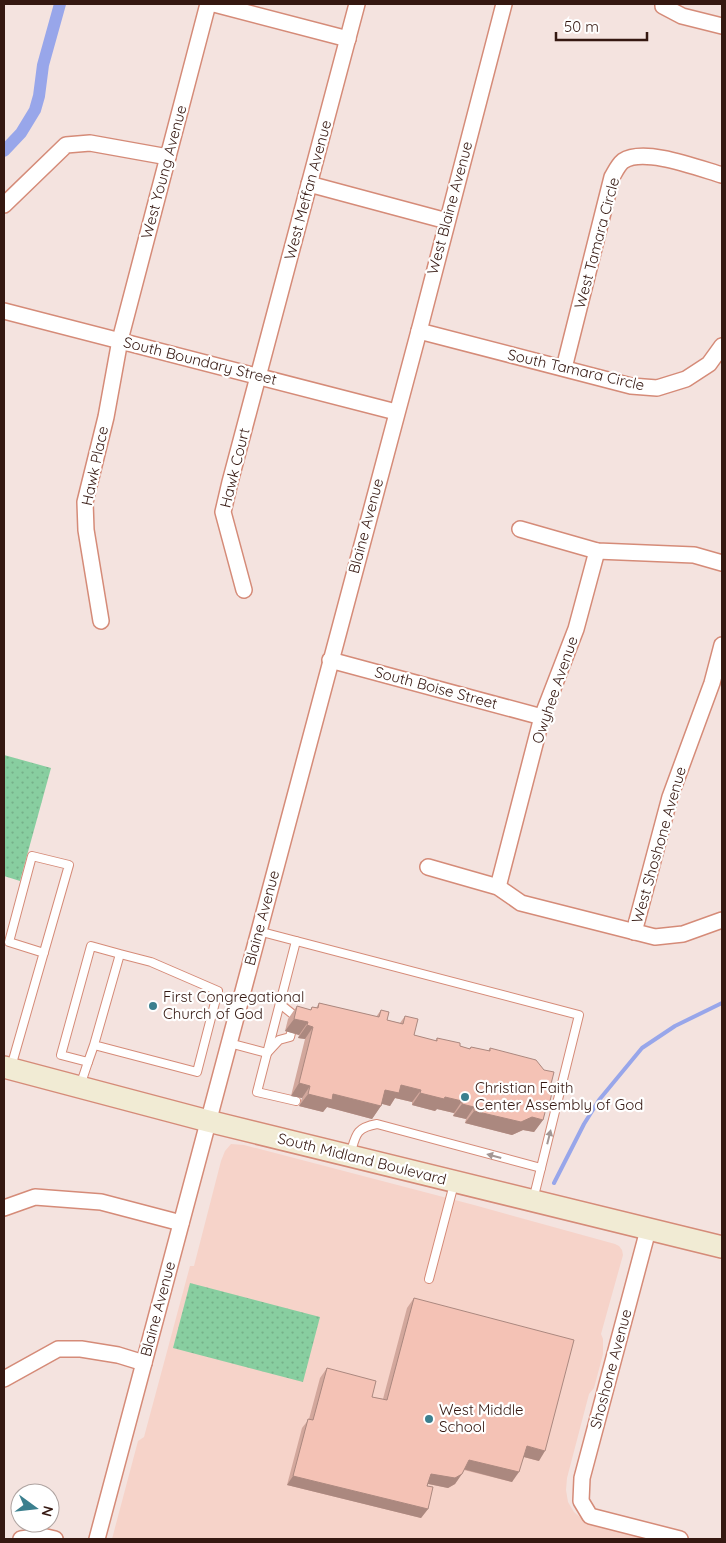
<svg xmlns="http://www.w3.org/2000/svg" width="726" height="1543" viewBox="0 0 726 1543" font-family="Quicksand,sans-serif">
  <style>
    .built { fill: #f6d3c9 }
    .park { fill: url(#park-dots) }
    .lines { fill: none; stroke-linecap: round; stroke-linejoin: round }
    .stream { stroke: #98a6ea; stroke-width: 4 }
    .canal { stroke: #98a6ea; stroke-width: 12 }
    .service-casing { stroke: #d58b78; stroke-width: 10 }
    .minor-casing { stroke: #d58b78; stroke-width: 18 }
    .secondary-casing { stroke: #d58b78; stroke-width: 24 }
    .service { stroke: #fff; stroke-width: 8 }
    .minor { stroke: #fff; stroke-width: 15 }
    .secondary { stroke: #f1ebd4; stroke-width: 21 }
    .wall { fill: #d2a79c }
    .shaded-wall { fill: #ab887f }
    .building { fill: #f4c2b5; stroke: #ab887f }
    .oneway { fill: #a49794 }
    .poi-dot { fill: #3b7f8e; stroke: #fff; stroke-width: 2 }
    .labels { text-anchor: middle; stroke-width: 4.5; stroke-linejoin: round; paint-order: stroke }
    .street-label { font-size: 15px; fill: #351811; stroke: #fff }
    .poi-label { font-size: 15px; fill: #351811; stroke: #fff; text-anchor: start }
  </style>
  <defs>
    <pattern id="park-dots" width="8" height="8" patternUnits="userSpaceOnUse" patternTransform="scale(1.25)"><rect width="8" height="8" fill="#88cea0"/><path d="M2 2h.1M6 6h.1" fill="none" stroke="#76b089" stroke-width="1.8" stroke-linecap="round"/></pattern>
  </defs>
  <rect width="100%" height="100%" fill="#f4e3df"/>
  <polygon class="built" points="231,1144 244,1145 474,1205 615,1244 619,1246 622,1250 623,1255 601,1334 603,1339 603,1354 594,1388 589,1394 567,1478 566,1490 568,1502 574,1512 583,1520 593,1524 651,1539 112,1539 138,1441 144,1437 190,1266 194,1266 221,1161 225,1151"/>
  <g class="park">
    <polygon points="4,755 51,768 20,881 4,876"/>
    <polygon points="190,1283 320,1317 303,1382 173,1348"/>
  </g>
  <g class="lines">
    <polyline class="stream" points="554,1183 584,1124 599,1100 642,1048 675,1026 722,1003"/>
    <polyline class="canal" points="4,151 21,133 35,110 39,96 43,65 60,4"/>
    <g class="service-casing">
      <g id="service">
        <polyline points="258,931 579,1015 533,1200"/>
        <polyline points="229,1043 267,1053 279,1040 290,1037 295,1016 280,1004"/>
        <polyline points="94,1045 88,1062 61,1055 91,946 120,954 94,1045 197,1072 218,991 151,962 120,954"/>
        <polyline points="11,1067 69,865 32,856 9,942 44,953"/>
        <polyline points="80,1086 88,1062"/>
        <polyline points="296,1101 257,1092 296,941"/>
        <path d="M350,1155C356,1135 355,1128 377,1124L541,1168"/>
        <polyline points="429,1279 454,1184"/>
      </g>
    </g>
    <g class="minor-casing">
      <g id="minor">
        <polyline points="214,4 348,39"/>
        <polyline points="663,4 663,6 682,16 722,26"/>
        <polyline points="309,184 447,221"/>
        <polyline points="4,205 66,145 90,143 168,157"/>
        <polyline points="4,311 396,412"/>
        <polyline points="419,331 631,386 657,388 686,379 709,364 722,346"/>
        <path d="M564,368L612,177C615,172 618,165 623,161C644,147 698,168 722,175"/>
        <polyline points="520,529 597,551 694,555 722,563"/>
        <polyline points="244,590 223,512 230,482 357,4"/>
        <polyline points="101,621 86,530 85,502 106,417 120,340 208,4"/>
        <polyline points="330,660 542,717"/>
        <polyline points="428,867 498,887 521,903 655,937 683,934 722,920"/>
        <polyline points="498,887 542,717 576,629 597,551"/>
        <polyline points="634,932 670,797 712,683 722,645"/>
        <polyline points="4,1208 35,1197 101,1202 181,1223"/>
        <polyline points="648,1230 582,1478 581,1501 590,1516 680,1539"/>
        <polyline points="4,1379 58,1349 81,1349 118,1355 144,1363"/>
        <polyline points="21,1539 42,1536 55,1539"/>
        <polyline points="97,1539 419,331 504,4"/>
      </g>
    </g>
    <g class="secondary-casing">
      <polyline id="secondary" points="4,1067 208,1121 722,1247"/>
    </g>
    <use href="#service" class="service"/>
    <use href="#minor" class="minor"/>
    <use href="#secondary" class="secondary"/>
  </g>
  <g class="wall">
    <polygon points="319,1003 376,1017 381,1010 387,1020 400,1023 405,1016 414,1035 435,1041 437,1038 460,1046 469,1049 471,1047 488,1051 490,1048 545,1111 543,1120 534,1132 523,1130 512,1135 465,1123 466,1119 453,1116 454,1113 437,1109 435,1111 412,1105 412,1102 395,1098 390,1106 382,1104 372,1119 327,1107 323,1112 299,1106 302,1098 291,1096 305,1039 298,1038 299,1035 285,1031 288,1019 297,1006 310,1010 312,1007 316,1008"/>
    <polygon points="414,1298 539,1461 524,1457 512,1482 464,1470 455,1484 448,1488 428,1484 428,1509 421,1518 287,1485 302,1428 309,1419 320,1378 327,1368 372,1397 383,1399 407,1308"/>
  </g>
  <g class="shaded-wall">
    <polygon points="294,1019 308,1022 299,1035 285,1031"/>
    <polygon points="307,1025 313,1027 305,1039 298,1038"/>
    <polygon points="299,1083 310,1086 302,1098 291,1096"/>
    <polygon points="401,1085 421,1090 412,1102 395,1098 390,1106 376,1102 385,1090"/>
    <polygon points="420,1093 445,1097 462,1101 454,1113 437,1109 435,1111 412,1105"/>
    <polygon points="308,1094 333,1094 381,1106 372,1119 327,1107 323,1112 299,1106"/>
    <polygon points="462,1104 474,1107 466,1119 453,1116"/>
    <polygon points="474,1111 532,1117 543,1120 534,1132 523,1130 512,1135 465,1123"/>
    <polygon points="527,1446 545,1451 539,1461 520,1456"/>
    <polygon points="469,1460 519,1472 512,1482 463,1469"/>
    <polygon points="431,1474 462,1474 455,1484 448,1488 424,1483"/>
    <polygon points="293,1476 428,1509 421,1518 287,1485"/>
  </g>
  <g class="building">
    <polygon points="319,1003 379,1017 381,1010 389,1012 387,1020 403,1024 405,1016 418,1019 414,1035 437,1041 437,1038 460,1043 460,1046 470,1049 471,1047 490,1051 490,1048 536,1060 544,1070 554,1072 550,1088 553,1089 549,1105 547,1105 543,1120 532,1117 521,1122 474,1111 474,1107 462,1104 462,1101 445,1097 444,1099 420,1093 421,1090 401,1085 399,1093 385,1090 381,1106 333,1094 332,1100 308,1094 310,1086 299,1083 313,1027 307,1025 308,1022 294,1019 297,1006 311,1010 312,1007 318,1008"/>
    <polygon points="414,1298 574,1340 545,1451 527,1446 519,1472 469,1460 462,1474 455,1478 431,1474 427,1486 433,1487 428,1509 293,1476 308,1419 313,1420 327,1368 376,1381 372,1397 387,1400"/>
  </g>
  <defs><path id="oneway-solid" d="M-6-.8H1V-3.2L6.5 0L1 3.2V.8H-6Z" transform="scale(1.25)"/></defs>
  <g class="oneway">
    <use href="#oneway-solid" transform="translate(549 1137) rotate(-76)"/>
    <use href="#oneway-solid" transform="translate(494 1156) rotate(-165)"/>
  </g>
  <g class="poi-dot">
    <circle cx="153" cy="1006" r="5"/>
    <circle cx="465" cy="1097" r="5"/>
    <circle cx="429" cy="1419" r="5"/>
  </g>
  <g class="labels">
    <g class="street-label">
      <text transform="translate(164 172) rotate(-75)" y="5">West Young Avenue</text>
      <text transform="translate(308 190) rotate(-75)" y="5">West Meffan Avenue</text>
      <text transform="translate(450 208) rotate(-75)" y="5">West Blaine Avenue</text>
      <text transform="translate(597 243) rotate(-75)" y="5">West Tamara Circle</text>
      <text transform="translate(200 361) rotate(14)" y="5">South Boundary Street</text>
      <text transform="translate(576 370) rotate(13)" y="5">South Tamara Circle</text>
      <text transform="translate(95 466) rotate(-78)" y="5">Hawk Place</text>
      <text transform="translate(235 468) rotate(-76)" y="5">Hawk Court</text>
      <text transform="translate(366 526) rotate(-75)" y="5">Blaine Avenue</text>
      <text transform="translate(436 688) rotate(15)" y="5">South Boise Street</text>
      <text transform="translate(555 690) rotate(-71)" y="5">Owyhee Avenue</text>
      <text transform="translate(659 845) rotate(-74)" y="5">West Shoshone Avenue</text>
      <text transform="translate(262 918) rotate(-75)" y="5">Blaine Avenue</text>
      <text transform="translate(362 1159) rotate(14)" y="5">South Midland Boulevard</text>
      <text transform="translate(158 1309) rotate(-75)" y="5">Blaine Avenue</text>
      <text transform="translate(611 1369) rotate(-75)" y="5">Shoshone Avenue</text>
    </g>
    <g class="poi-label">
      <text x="163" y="1002">First Congregational<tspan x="163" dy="17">Church of God</tspan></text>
      <text x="475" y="1093">Christian Faith<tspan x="475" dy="17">Center Assembly of God</tspan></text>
      <text x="439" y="1415">West Middle<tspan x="439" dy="17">School</tspan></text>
    </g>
  </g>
  <rect width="726" height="1543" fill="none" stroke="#351811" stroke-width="10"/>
  <g transform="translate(35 1508) rotate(105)"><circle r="24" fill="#ffffff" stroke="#aea3a0"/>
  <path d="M0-4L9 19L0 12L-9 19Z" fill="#3b7f8e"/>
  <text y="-8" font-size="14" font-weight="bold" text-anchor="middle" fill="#351811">N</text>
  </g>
  <path d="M556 32v8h91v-8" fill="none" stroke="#351811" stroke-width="2.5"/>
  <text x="564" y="32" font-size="15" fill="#351811" stroke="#ffffff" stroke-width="4" paint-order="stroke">50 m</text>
</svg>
